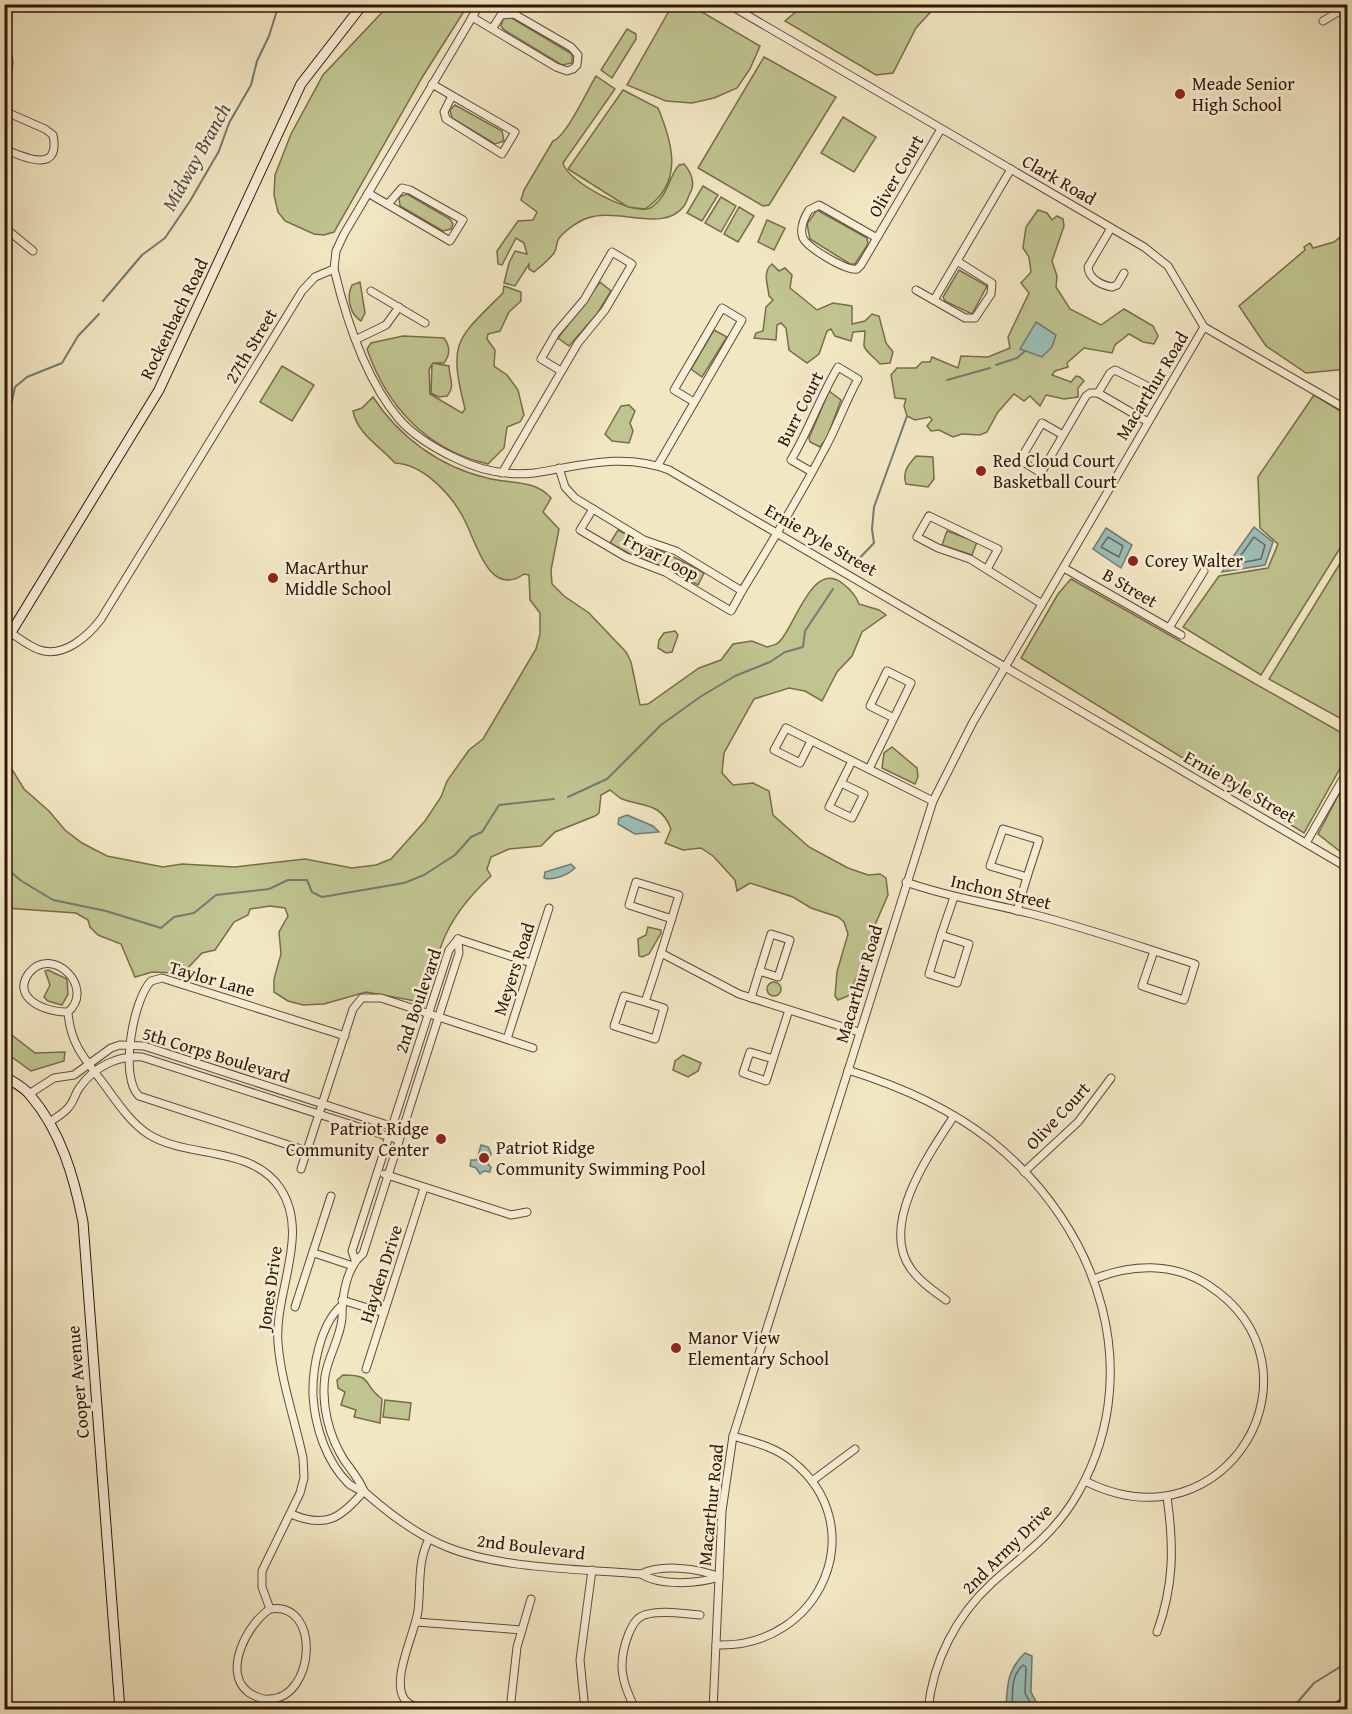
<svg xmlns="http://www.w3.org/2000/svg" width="1352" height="1714" viewBox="0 0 1352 1714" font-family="'Gentium Book Plus',serif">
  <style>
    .green { fill: #c0c490; stroke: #796c49; stroke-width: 1.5 }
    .water { fill: #9cbfb9; stroke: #727b70; stroke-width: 1.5 }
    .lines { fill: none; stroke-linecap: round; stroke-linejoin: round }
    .shore { stroke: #676a5e; stroke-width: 1.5 }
    .stream { stroke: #727b70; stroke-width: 2 }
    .street-casing { stroke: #624932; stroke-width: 9 }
    .secondary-casing { stroke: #321402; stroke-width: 11 }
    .street { stroke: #f7efd8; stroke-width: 7 }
    .secondary { stroke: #f7efd8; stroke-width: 9 }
    .poi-dot { fill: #8f2418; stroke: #f7efd8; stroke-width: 2 }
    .labels { text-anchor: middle; stroke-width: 5; stroke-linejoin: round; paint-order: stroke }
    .poi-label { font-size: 18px; fill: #321402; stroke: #f7efd8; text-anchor: start }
    .street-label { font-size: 18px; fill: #321402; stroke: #f7efd8 }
    .water-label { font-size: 20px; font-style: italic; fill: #575042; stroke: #f7efd8 }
  </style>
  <rect width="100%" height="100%" fill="#f2e7c3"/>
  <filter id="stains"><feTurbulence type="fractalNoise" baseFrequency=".00333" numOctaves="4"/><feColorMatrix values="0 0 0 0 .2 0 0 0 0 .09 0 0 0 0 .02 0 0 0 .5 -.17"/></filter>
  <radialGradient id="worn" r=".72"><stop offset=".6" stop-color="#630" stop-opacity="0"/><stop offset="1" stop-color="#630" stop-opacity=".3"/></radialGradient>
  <g class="green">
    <polygon points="673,4 690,5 760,46 750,69 737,88 714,98 692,103 666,101 627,85"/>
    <polygon points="389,5 468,5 423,76 334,232 324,235 314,234 285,221 278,212 274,195 275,175 291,134 323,75"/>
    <polygon points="804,5 804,4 937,5 916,28 893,73 876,75 785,21"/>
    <polygon points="510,17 572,54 572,63 562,65 504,30 501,26 503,19"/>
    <polygon points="627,29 636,34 636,39 612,78 601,70"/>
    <polygon points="764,57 836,97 769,205 763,206 698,168"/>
    <path d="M596,76L615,89L563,163C565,180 636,219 652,207C668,196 668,178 679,165L684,164C691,172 696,184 690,193C688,197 687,202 684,206C662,236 611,202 579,222C573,225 561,234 558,240C556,245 557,249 554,253C549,260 540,267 534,272L529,269V264L515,286L504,283L509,263L515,251L527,254L524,243L516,238L502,265L498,264L497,251L518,221L533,220L537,212L521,200L524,190L553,141C566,137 587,91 596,76Z"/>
    <path d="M623,90L658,108C673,144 684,183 645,209L628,207L568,169Z"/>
    <polygon points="455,105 502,131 504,141 495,144 452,118 450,110"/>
    <polygon points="843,117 876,137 854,172 821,153"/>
    <polygon points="703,186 718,195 702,221 687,213"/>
    <polygon points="407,194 450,219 453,224 451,229 443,231 400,206 399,197"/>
    <polygon points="721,197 736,206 721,232 705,223"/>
    <polygon points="739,207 754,216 738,242 724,234"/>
    <polygon points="817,210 867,238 868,244 855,264 850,264 810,239 807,224"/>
    <polygon points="1038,210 1047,213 1052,220 1057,216 1063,219 1064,226 1052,261 1057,276 1056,287 1070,309 1101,325 1124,309 1153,326 1158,336 1154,344 1143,342 1129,334 1115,345 1112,353 1084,348 1067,363 1068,367 1055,371 1052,375 1071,382 1076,376 1080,377 1084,381 1078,388 1078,397 1064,399 1046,395 1040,406 1030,396 1024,401 1014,394 998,412 987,432 980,435 962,434 953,437 939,430 931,431 927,426 932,420 930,417 915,420 907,416 904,406 906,399 895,398 891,375 897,368 916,368 922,362 930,362 932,357 958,368 961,356 988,357 1010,348 1008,337 1029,293 1021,283 1031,272 1029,257 1023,248 1026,227"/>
    <polygon points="767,220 785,228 774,250 758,242"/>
    <polygon points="1339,238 1346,240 1347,244 1347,369 1306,373 1266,346 1239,306 1305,250 1304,247 1310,243 1313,248 1334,242"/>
    <path d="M772,264L779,271L785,268L792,275L790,288L817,310L833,303L852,306V324L865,321L872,314L879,316L886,343L893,352L890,363L880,364C876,359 865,351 864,346C864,341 865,335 865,331L853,332L851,341L835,336L831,329L827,331L819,354L807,363L789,350L786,328L781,323L777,325L776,340L754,338L756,333L763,331L766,307L773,300L769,296C768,285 762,272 772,264Z"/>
    <polygon points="959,270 987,286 972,314 945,301 943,297"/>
    <path d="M360,282L365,313L361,321C350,314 346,298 352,285Z"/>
    <polygon points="600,282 611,291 597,314 569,346 558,338"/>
    <path d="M504,286L521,292V301L509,312L500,331L488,334L487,339L495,350L494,366L507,375L518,390L524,415L520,422L507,427L504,448L488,464C427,450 387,407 367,349L371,343L403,336L444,338C450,346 450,355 444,363H432L449,366C449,378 456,386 447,396L439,397L431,393L432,364L429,370L430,394L462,413L465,409C448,341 456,340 503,293Z"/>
    <polygon points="714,330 727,337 702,377 691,369"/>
    <polygon points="282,366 314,385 292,421 260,402"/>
    <polygon points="829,391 841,400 827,438 820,447 810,442 809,438"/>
    <polygon points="1314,395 1347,415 1347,537 1261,675 1183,627 1219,576 1268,568 1278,544 1260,528 1258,477"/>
    <path d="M373,397C399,437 440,467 487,478C509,484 535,479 551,498L543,512L559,529L551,570L552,584L564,596L589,613L626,652L631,662L640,705L648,704L699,668L721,660L733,644L752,641L767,647C771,646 776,645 779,642C795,627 812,560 842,583C850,589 856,595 859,604L879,610L886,615L862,632L852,656L837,672L822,701L805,691L789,688L754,699L724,753L722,773L733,785L753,783L769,791L773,815L809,847L848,868L868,875L880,874L886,878L888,895L875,925V938L848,996L838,1000L835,996L837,972L848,934L844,922L838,917L811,908L793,897L750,883L737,891L735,880L713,856L701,848L683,850L665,843L671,829C661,802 643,807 622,799C618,797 613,792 610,790L601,795L599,813L595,816L555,832L541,846L509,849L491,857L487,869L491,876C447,917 440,942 426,999L421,1002L366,992L324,1004L303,1005L288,1001L274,992V979L281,954L279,932L288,916L285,908L270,906L250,909L248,915L234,922L215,950L202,953L185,971L176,973L152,972L135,977L121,944L98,935L90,927L88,920L76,913L5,908V758L24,789L49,811L65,830L82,843L107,856L163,867L182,864L235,867L305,859L352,868L376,865L391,859L425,821L441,797L447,781L469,750L483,739L536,649L540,634V613L530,600L529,575L524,574C489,599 476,541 464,519C452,495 423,464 395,463C381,447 357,434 353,411L362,408Z"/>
    <polygon points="629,405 635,411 630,423 633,431 629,443 612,441 605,434 621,406"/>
    <path d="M916,456L933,457L934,479L928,487L906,484C902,472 908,465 916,456Z"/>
    <path d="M618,530C646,546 676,556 704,573L698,585L665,567L635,557L610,543Z"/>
    <polygon points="947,531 977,542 972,555 942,545"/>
    <polygon points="1347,552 1347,722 1269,679"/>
    <polygon points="1071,579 1347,736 1347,756 1304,833 1021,658 1058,594"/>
    <polygon points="675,631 678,635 672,652 666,653 658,648 659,640 664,633"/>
    <polygon points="892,747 917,768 918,777 915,784 882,768 884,753"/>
    <polygon points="1347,779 1347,857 1318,834"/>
    <polygon points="648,927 661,930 661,933 649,954 642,957 639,956 638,939 646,935"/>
    <polygon points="48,970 67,979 68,994 62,1005 48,1001 44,997 50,985 45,971"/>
    <circle cx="774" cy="989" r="7"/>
    <polygon points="4,1029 35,1053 65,1052 64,1061 31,1071 5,1052"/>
    <polygon points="683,1055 701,1063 698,1071 688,1077 673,1070 675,1061"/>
    <path d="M343,1375C375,1375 361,1384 382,1399L380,1423L354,1417L356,1410L341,1405L345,1392L338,1388L337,1380Z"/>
    <polygon points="385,1400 411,1403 409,1420 383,1417"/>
  </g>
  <g class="water">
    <polygon points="1036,322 1056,335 1052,347 1042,357 1020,349"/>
    <polygon points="1254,527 1273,542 1265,565 1222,572"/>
    <polygon points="1106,528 1132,545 1121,568 1093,549"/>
    <polygon points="627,815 653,826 659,832 635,834 618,824 619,818"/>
    <path d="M571,864L575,868C568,875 553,881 544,878L545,872Z"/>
    <polygon points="481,1145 488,1147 491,1153 488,1164 491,1167 490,1172 484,1171 480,1174 476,1168 470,1166 471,1160 477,1160"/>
    <path d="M1025,1653L1032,1656L1031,1692L1040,1709H1006C1007,1686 1007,1670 1025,1653Z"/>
  </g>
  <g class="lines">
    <g class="shore">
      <polygon points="1108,537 1123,546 1119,557 1101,547"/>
      <polygon points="1254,537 1265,545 1261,559 1240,563 1239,558"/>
      <path d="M1012,1710C1013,1694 1010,1676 1023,1665L1026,1667L1025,1693L1034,1710"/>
    </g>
    <g class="stream">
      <polyline points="103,301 142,255 165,238 190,201 219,151 229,123 251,85 257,61 269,36 279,4"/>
      <polyline points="996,365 1017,358 1025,351"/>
      <polyline points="947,380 990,368"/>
      <polyline points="4,419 10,410 15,387 27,377 62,363 78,336 99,314"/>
      <polyline points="852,566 874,543 872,529 874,507 907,416"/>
      <polyline points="568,797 607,779 661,725 700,697 735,676 770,662 785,652 803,647 805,631 833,589"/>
      <polyline points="4,853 10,871 20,880 53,900 106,911 161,928 174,917 194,913 216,895 269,889 288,880 307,880 312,892 322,897 404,883 424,875 455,855 471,837 482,832 499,805 554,799"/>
      <polyline points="1282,1710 1296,1704 1314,1683 1348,1662"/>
    </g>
    <g class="street-casing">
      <g id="street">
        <polyline points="728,4 1144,247 1168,266 1204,327 1348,410"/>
        <polyline points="472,17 556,67 567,71 573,69 577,65 578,55 571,47 514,14 501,15 492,29"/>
        <polyline points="1323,21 1348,6"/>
        <polyline points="4,26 9,62 4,114"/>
        <polyline points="432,84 515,132 502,154 446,119 444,112 452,96"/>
        <path d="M4,111L45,129L53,135C61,175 23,157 4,149"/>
        <polyline points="368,193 450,241 463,220 410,190 402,188 388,204"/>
        <polyline points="4,227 33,251"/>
        <path d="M1111,228L1088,267C1089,279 1101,285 1112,287L1117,285L1124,273"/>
        <path d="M877,238L819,205L809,210C804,218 799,228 803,238C808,248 846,271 857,269L861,265L941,129"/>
        <path d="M334,269C346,319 365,379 399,419C414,436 434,448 455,458C479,470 507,476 534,473C580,466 623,452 669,470L1348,868"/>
        <polyline points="916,290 965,318 975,318 991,294 992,283 957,261"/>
        <polyline points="371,291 425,323"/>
        <polyline points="934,300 1011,169"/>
        <polyline points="357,339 386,325 399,307"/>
        <polyline points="1098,393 1110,373 1115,370 1147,386"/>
        <polyline points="1098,393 1148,422"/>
        <polyline points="1063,435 1042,423 1020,460 1041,473 1086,396 1090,393 1098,393"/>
        <polyline points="658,465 742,320 722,308 674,390 694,402"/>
        <path d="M559,468L565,487L575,498L644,540L676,551L742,591C770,545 799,498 824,450C837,427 845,402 858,379L838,367C820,397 809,430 791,460L812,472"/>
        <polyline points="502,473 578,343 605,310 632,264 612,252 584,300 556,333 541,359 561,371"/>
        <polyline points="593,509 580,530 626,557 665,572 731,611 742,591"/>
        <polyline points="1064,568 1181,635"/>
        <polyline points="987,569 998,549 929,516 917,537 938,548 970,559 1042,604"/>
        <polyline points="1169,628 1204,571"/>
        <path d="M11,633C20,639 30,647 40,650C64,658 88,636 101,619L302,291L315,277L334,269L336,251L344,234L480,4"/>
        <polyline points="811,741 800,763 774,750 786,728 933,801"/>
        <polyline points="869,769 911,683 887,671 870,706 894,718"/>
        <polyline points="841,783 864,794 852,818 829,807 852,761"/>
        <polygon points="1003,829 1039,840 1027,877 990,866"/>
        <polyline points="1306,843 1348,770"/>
        <path d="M906,882C947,897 990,903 1032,914C1087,928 1141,947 1195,964L1184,1000L1142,986L1154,951"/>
        <polyline points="1017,911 1027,877"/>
        <polygon points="941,935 969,944 957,983 929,974"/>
        <polyline points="941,935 954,897"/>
        <polyline points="458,939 531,963"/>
        <polyline points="661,953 739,994 859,1032"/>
        <polyline points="751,998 771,934 790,940 778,977 759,971"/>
        <path d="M645,1002L624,996L614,1026L655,1039L664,1008L645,1002C657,967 668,931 679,895L636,882L629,905L672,919"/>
        <path d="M68,1012C48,1013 10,999 29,973C52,944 96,988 68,1012C70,1041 82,1056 100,1079C114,1097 128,1121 148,1134C187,1159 251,1145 280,1188C311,1234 274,1292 278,1343C281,1381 295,1420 303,1458L304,1478L300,1493L262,1571V1587L270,1609C248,1623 222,1671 248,1692C254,1696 261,1700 269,1699C315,1699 322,1601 270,1609"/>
        <polyline points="507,1039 549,908"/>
        <polyline points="773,1059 750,1052 743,1073 766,1081 789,1010"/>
        <path d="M848,1070C899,1086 948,1107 990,1140C1100,1227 1151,1378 1072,1503C1051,1536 1021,1557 992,1583C956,1616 933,1661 928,1710"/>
        <polyline points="29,1094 54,1078 74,1075 111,1048 120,1045 144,1046 403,1130"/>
        <path d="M49,1123C55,1118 63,1114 68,1108C74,1102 75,1093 80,1087C94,1067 118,1055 142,1057L399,1140"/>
        <path d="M307,1151L139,1096C119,1077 133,1000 151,981L162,978L345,1036"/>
        <polyline points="301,1169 353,1009 362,998 381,998 533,1048"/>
        <polyline points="1024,1172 1078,1122 1111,1078"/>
        <polyline points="384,1174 511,1215 527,1212"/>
        <polyline points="314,1253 353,1266"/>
        <polyline points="355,1260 352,1251 449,950 458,939"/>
        <polyline points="342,1300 384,1313"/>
        <path d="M946,1300C934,1291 920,1282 911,1269C879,1225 929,1154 954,1116"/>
        <polyline points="295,1307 331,1196"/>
        <path d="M340,1307C320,1326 312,1369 313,1396C315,1427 326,1461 348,1483C354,1489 362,1489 368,1495C392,1516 417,1535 447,1547C501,1569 582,1569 641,1574C660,1586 697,1584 719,1577"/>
        <polyline points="366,1369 424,1188"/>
        <polyline points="812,1481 855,1449"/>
        <path d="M1085,1481C1228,1553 1333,1366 1208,1285C1173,1262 1131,1264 1094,1279"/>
        <path d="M364,1491C359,1479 352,1471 344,1460C329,1436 321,1405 325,1376C328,1357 341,1336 342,1318C342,1297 346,1267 363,1254L459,953L458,939"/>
        <path d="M291,1514C326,1529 341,1518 364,1491"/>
        <path d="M429,1539C417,1562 421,1586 418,1611C415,1633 390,1681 405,1700C415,1712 440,1709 454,1710"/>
        <path d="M641,1574C662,1564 698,1568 719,1577"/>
        <polyline points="416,1622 522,1630"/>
        <path d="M1157,1632C1174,1586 1174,1546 1167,1497"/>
        <path d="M716,1645C821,1649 874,1526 792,1461C775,1447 754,1442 733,1436"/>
        <polyline points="510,1710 517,1647 531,1599"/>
        <polyline points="585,1710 580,1660 592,1570"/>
        <path d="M636,1710C621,1682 617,1663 629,1633C633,1624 637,1616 648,1614C664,1610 684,1614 700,1615"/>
        <polyline points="713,1710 722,1511 733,1436 933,801 973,722 1204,327"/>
      </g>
    </g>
    <g class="secondary-casing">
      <g id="secondary">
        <polyline points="4,644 159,390 301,84 363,4"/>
        <path d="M4,1076C13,1082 24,1087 30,1095C61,1131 74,1177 83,1222L120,1710"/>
        <polyline points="1333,1710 1348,1700"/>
      </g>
    </g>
    <use href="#street" class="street"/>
    <use href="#secondary" class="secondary"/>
  </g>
  <g class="poi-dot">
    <circle cx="1180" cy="94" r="6"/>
    <circle cx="981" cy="471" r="6"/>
    <circle cx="1133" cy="561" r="6"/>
    <circle cx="273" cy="578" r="6"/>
    <circle cx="441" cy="1139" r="6"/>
    <circle cx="484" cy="1158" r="6"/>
    <circle cx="676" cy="1348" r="6"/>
  </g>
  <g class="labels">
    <g class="poi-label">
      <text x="1192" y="90">Meade Senior<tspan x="1192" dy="21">High School</tspan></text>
      <text x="993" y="467">Red Cloud Court<tspan x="993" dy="21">Basketball Court</tspan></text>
      <text x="1145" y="567">Corey Walter</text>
      <text x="285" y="574">MacArthur<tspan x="285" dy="21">Middle School</tspan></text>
      <text x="429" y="1135" text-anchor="end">Patriot Ridge<tspan x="429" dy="21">Community Center</tspan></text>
      <text x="496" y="1154">Patriot Ridge<tspan x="496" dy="21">Community Swimming Pool</tspan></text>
      <text x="688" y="1344">Manor View<tspan x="688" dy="21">Elementary School</tspan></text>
    </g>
    <g class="street-label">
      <text transform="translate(896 176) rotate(-60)" y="6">Oliver Court</text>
      <text transform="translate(1059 180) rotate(30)" y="6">Clark Road</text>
      <text transform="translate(174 319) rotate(-64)" y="6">Rockenbach Road</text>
      <text transform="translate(251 346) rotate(-59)" y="6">27th Street</text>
      <text transform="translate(1152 386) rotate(-59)" y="6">Macarthur Road</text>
      <text transform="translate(800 409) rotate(-63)" y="6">Burr Court</text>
      <text transform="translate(821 540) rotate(30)" y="6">Ernie Pyle Street</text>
      <text transform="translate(661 557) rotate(27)" y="6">Fryar Loop</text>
      <text transform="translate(1130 588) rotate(30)" y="6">B Street</text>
      <text transform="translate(1240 787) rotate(30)" y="6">Ernie Pyle Street</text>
      <text transform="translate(1001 892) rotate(13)" y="6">Inchon Street</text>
      <text transform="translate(514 969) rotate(-72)" y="6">Meyers Road</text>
      <text transform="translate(212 979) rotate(16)" y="6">Taylor Lane</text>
      <text transform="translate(859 984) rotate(-73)" y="6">Macarthur Road</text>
      <text transform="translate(418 1001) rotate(-71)" y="6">2nd Boulevard</text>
      <text transform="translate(216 1055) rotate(17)" y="6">5th Corps Boulevard</text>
      <text transform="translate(1058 1116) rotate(-47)" y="6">Olive Court</text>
      <text transform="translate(381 1274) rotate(-72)" y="6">Hayden Drive</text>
      <text transform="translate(270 1288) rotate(-82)" y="6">Jones Drive</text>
      <text transform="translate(78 1382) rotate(-95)" y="6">Cooper Avenue</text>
      <text transform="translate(711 1505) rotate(-84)" y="6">Macarthur Road</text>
      <text transform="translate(531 1547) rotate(7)" y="6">2nd Boulevard</text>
      <text transform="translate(1007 1549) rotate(-45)" y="6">2nd Army Drive</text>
    </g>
    <g class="water-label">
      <text transform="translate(196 157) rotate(-61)" y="7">Midway Branch</text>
    </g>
  </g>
  <rect width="1352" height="1714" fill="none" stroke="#f2e7c3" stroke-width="24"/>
  <rect x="6" y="6" width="1340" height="1702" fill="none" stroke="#321402" stroke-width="3"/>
  <rect x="12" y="12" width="1328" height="1690" fill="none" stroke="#321402" stroke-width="1.5"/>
  <rect width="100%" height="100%" filter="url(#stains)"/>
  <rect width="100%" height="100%" fill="url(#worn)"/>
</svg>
